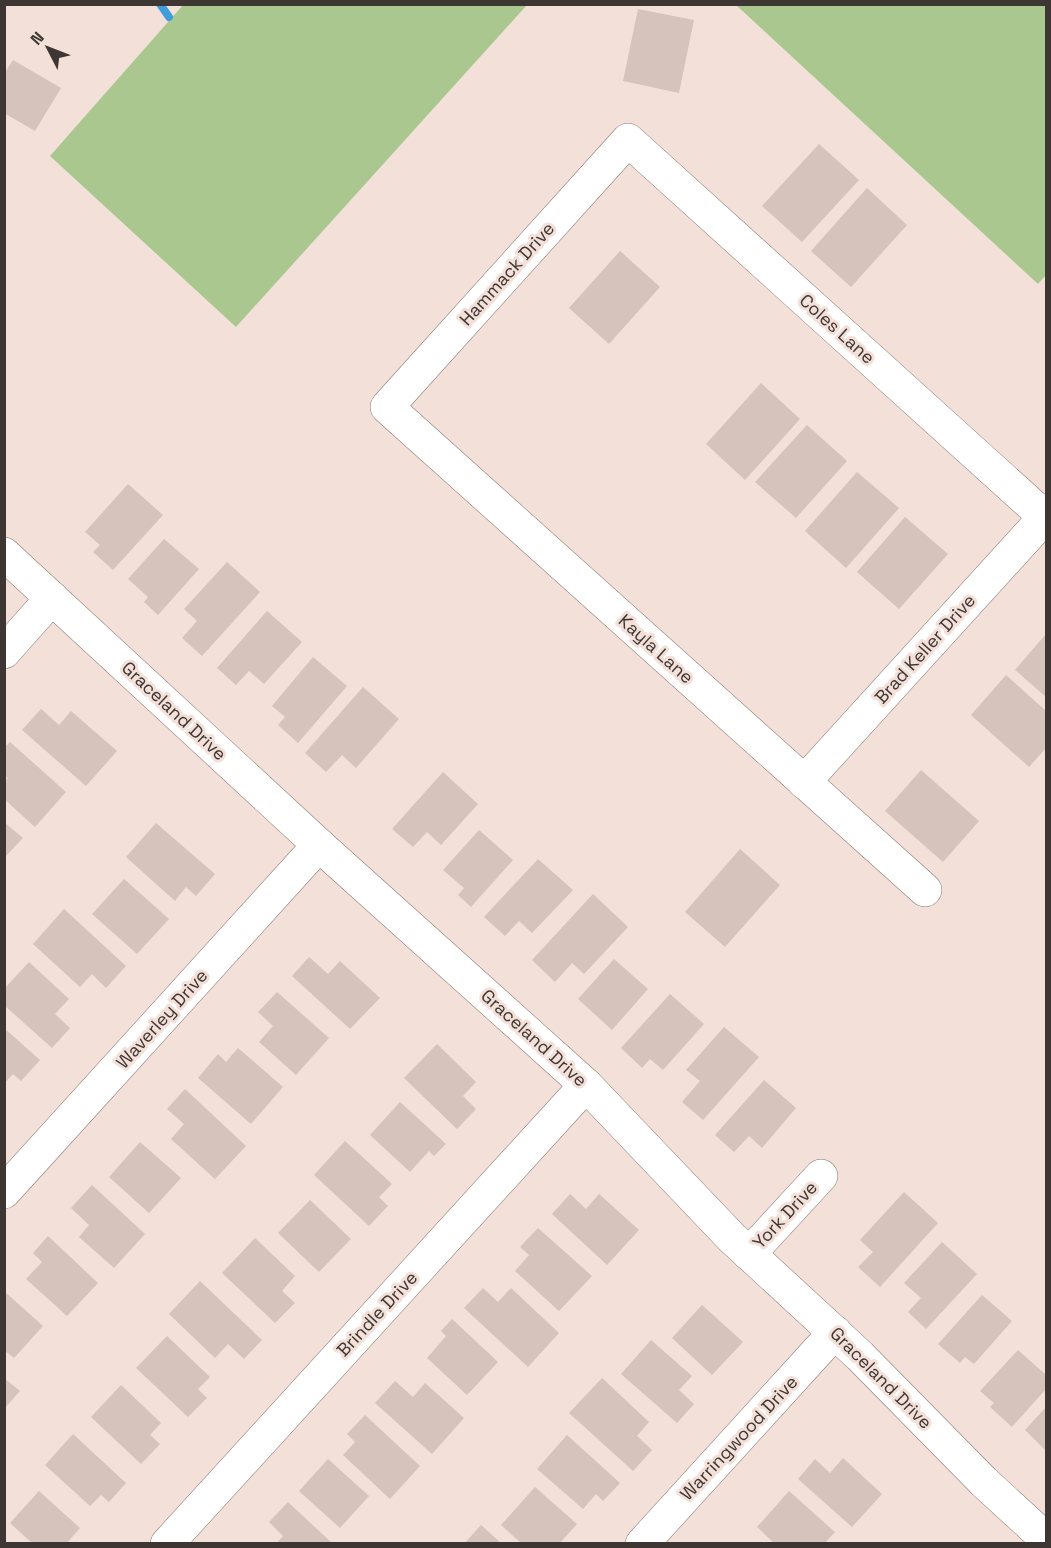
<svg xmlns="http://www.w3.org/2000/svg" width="1051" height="1548" viewBox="0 0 1051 1548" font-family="'Space Grotesk',sans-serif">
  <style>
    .green { fill: #aac78f }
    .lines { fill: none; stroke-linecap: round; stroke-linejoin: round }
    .stream { stroke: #419dd9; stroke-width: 8 }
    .building { fill: #d6c3bb }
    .minor-casing { stroke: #887770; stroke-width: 34 }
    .minor { stroke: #fff; stroke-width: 33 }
    .labels { text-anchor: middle; stroke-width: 6; stroke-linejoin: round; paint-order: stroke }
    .street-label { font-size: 18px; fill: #3e3633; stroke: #f3e0d8 }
  </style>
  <rect width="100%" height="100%" fill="#f3e0d8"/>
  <g class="green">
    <polygon points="183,5 183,4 527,5 236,327 50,156"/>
    <polygon points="736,5 1046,5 1046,275 1038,284"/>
  </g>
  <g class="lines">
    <polyline class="stream" points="160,4 169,17"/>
  </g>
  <g class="building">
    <polygon points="638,9 694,20 679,93 623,81"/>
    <polygon points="13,60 61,88 35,131 4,113 4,74"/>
    <polygon points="819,144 859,180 802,242 762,206"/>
    <polygon points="867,188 907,225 851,287 811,251"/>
    <polygon points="620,251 660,287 609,344 569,308"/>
    <polygon points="761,383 800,419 745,480 706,444"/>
    <polygon points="807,425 847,461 796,518 755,482"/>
    <polygon points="857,472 899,508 846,568 805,531"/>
    <polygon points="128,484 163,515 113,570 93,552 100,545 85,532"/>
    <polygon points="905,517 948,554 899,609 857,572"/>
    <polygon points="164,539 199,569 158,615 144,602 148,597 128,579"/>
    <polygon points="227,562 260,592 202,656 182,638 197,621 184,609"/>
    <polygon points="267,611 302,642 264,684 249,671 236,685 217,668"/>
    <polygon points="1046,634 1046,697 1015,670"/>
    <polygon points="313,657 347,686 298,743 278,725 285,717 272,706"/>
    <polygon points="1006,675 1046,711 1046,748 1029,767 971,715"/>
    <polygon points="363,687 399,719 356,768 342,755 326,772 305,753"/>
    <polygon points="41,709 59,725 71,711 117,751 86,786 22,730"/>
    <polygon points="10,742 66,792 35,827 4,799 4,782 8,778 4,775 4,748"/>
    <polygon points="921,770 979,821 943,862 885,811"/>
    <polygon points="443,772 478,804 441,845 427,832 413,847 392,829"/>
    <polygon points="4,822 23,838 4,858"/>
    <polygon points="156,823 215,874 196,896 186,887 175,901 126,857"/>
    <polygon points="479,830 513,860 471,907 458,895 464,888 443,870"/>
    <polygon points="740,849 780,885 725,947 685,912"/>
    <polygon points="538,859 573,890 532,933 519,921 505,936 484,917"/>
    <polygon points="124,879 169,919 137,954 92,914"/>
    <polygon points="593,894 628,927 584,974 572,963 555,982 532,960"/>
    <polygon points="64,909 126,966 106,988 92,974 80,987 33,944"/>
    <polygon points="309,957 328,974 340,961 380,998 350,1029 292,976"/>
    <polygon points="614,959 648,989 612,1030 578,999"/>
    <polygon points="29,962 69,999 55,1014 70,1028 52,1048 4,1005 4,989"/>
    <polygon points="277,992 329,1038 296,1075 259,1042 273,1026 258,1012"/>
    <polygon points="670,994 704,1024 663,1070 650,1059 642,1068 621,1048"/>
    <polygon points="724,1027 759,1057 703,1120 682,1102 700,1081 686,1070"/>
    <polygon points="4,1028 40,1060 21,1081 13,1074 4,1084"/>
    <polygon points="437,1044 476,1082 463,1096 476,1109 457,1129 404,1078"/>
    <polygon points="238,1048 283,1087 251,1124 198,1078 218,1054 226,1062"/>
    <polygon points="764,1080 796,1108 762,1148 749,1136 734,1152 715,1135"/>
    <polygon points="185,1089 246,1146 215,1179 171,1139 184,1124 167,1109"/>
    <polygon points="400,1102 446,1144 434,1156 429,1151 410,1172 370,1135"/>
    <polygon points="345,1141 392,1184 379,1197 388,1206 369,1226 314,1175"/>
    <polygon points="140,1142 181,1178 149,1213 109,1177"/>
    <polygon points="92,1185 145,1234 114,1268 79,1237 89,1225 71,1208"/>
    <polygon points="904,1192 938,1223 880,1287 858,1267 873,1252 860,1240"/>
    <polygon points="570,1194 586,1209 599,1194 639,1230 607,1265 552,1214"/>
    <polygon points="310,1200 351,1239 319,1272 278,1233"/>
    <polygon points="538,1228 592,1276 559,1311 515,1271 529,1255 520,1247"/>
    <polygon points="48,1236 98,1283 67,1316 26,1279 42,1262 33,1253"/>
    <polygon points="255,1238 295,1276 282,1291 295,1303 275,1323 222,1273"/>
    <polygon points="942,1242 977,1274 926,1329 908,1312 921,1298 904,1283"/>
    <polygon points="200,1281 262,1340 244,1359 228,1344 215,1358 169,1314"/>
    <polygon points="483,1288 498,1302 511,1288 559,1333 528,1367 464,1308"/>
    <polygon points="4,1291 43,1326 14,1358 4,1350"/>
    <polygon points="982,1295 1012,1321 974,1364 965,1357 960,1363 938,1344"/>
    <polygon points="702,1305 743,1342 712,1375 672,1338"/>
    <polygon points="452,1319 498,1362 467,1395 427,1358 446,1336 441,1331"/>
    <polygon points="167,1336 210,1377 198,1389 207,1398 188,1417 136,1368"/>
    <polygon points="651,1340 692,1376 679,1390 694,1404 677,1423 621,1374"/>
    <polygon points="1018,1350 1046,1375 1046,1389 1012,1427 990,1407 994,1403 980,1391"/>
    <polygon points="4,1378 20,1391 4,1409"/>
    <polygon points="602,1378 649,1422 637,1436 652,1450 633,1471 569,1413"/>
    <polygon points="395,1381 413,1397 425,1383 464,1418 432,1454 375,1403"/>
    <polygon points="121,1385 161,1423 150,1435 160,1444 141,1464 91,1417"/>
    <polygon points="1046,1407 1046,1448 1045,1450 1025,1430"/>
    <polygon points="365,1415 420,1466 390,1499 343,1455 355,1442 347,1434"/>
    <polygon points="73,1434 126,1483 109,1502 101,1495 90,1506 45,1465"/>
    <polygon points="567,1435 620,1483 603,1501 596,1494 583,1509 537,1469"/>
    <polygon points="843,1458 882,1494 852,1527 798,1479 815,1459 830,1473"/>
    <polygon points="328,1459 369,1496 340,1528 299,1491"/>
    <polygon points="535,1487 577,1524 559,1544 522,1544 501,1525"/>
    <polygon points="39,1491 80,1528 66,1544 33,1544 10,1523"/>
    <polygon points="789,1491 835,1532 824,1544 775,1544 757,1527"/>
    <polygon points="288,1502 333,1544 276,1544 283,1536 269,1522"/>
    <polygon points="481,1525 502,1544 464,1544"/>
  </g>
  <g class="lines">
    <g class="minor-casing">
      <g id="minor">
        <polyline points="4,554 319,845 586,1085 732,1238 860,1356 984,1482 1046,1539"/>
        <polyline points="4,652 52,598"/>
        <polyline points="804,782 1046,516"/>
        <polyline points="925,890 387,407 628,140 1045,517"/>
        <polyline points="4,1192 319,845"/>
        <polyline points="749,1254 821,1176"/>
        <polyline points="167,1544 586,1085"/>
        <polyline points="642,1544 835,1332"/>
      </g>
    </g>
    <use href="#minor" class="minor"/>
  </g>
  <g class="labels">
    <g class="street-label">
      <text transform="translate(507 274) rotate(-48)" y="6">Hammack Drive</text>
      <text transform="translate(837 329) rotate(42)" y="6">Coles Lane</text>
      <text transform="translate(656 649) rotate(42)" y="6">Kayla Lane</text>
      <text transform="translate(925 649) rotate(-48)" y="6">Brad Keller Drive</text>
      <text transform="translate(174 711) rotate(43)" y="6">Graceland Drive</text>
      <text transform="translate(162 1019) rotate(-48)" y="6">Waverley Drive</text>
      <text transform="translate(534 1038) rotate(42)" y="6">Graceland Drive</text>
      <text transform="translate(785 1215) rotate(-47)" y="6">York Drive</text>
      <text transform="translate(377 1314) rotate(-47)" y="6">Brindle Drive</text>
      <text transform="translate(881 1378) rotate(45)" y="6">Graceland Drive</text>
      <text transform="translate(739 1438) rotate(-47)" y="6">Warringwood Drive</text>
    </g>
  </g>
  <rect width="1051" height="1548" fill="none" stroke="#3e3633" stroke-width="12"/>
  <g transform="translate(48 48) rotate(312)" stroke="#f3e0d8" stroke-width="4.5" paint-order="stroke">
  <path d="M0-4.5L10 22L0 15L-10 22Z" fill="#3e3633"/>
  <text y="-9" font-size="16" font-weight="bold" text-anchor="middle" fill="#3e3633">N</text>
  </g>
</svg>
